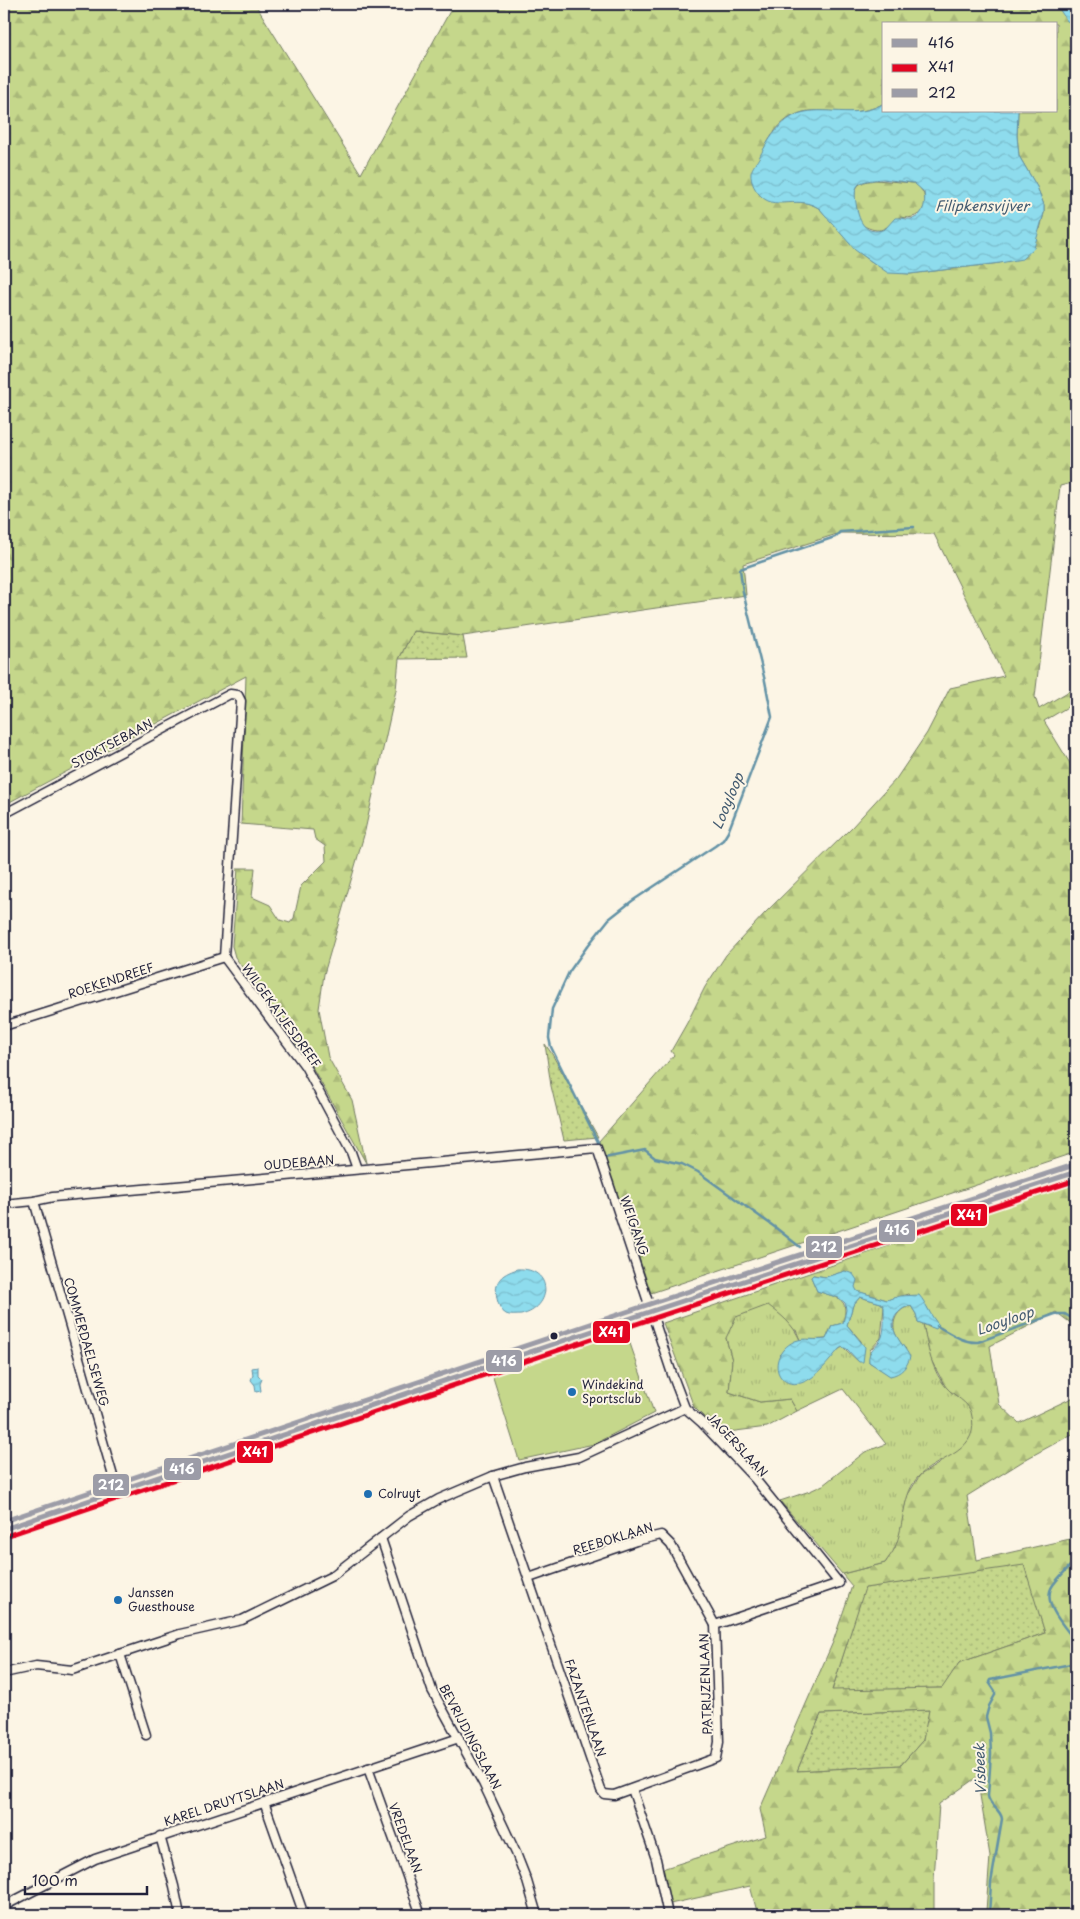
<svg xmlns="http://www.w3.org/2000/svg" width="1080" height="1919" viewBox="0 0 1080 1919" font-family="'Playpen Sans',sans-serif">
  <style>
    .grass { fill: url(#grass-dots); stroke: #747c63 }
    .forest { fill: url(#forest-firs); stroke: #747c63; fill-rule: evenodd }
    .park { fill: url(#park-tufts); stroke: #747c63 }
    .pitch { fill: #c5d78b; stroke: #747c63 }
    .water { fill: url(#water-waves); stroke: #6392a6; fill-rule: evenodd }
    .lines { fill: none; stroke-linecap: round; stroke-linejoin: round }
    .stream { stroke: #6392a6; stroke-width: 2.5 }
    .minor-casing { stroke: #22223b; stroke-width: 11 }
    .primary-casing { stroke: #22223b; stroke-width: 16 }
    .minor { stroke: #fcf5e5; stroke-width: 8 }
    .primary { stroke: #fcf5e5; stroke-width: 12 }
    .bus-1-casing { stroke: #fcf5e5; stroke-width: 9 }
    .bus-2-casing { stroke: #fcf5e5; stroke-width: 9 }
    .bus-3-casing { stroke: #fcf5e5; stroke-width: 9 }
    .bus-1 { stroke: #9c9ca7; stroke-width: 5 }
    .bus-2 { stroke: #e40521; stroke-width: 5 }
    .bus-3 { stroke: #9c9ca7; stroke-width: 5 }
    .bus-dot { fill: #22223b; stroke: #fcf5e5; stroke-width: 2 }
    .poi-dot { fill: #1f6fb2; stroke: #fcf5e5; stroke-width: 2 }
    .labels { text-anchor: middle; stroke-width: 4; stroke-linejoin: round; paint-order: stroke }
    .street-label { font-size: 12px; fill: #22223b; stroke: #fcf5e5 }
    .poi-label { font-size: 12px; fill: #22223b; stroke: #fcf5e5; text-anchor: start }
    .water-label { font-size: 14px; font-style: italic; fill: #425a70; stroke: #fcf5e5 }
    .line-badge { stroke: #fcf5e5; stroke-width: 2 }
    .badge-label { font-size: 14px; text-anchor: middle; font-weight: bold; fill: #fff }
  </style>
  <defs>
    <pattern id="grass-dots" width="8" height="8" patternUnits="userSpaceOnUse" patternTransform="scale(1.25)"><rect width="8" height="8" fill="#c5d78b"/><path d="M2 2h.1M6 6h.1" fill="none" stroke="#a9b879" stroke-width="1.8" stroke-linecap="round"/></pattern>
    <pattern id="forest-firs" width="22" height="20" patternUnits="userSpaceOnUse" patternTransform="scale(1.25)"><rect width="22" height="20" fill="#c5d78b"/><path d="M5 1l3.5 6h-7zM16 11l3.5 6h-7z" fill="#a9b879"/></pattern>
    <pattern id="park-tufts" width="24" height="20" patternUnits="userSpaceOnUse" patternTransform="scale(1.25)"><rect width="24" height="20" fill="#c5d78b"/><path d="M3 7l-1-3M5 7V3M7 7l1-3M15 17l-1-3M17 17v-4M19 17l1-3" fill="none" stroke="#a9b879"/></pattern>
    <pattern id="water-waves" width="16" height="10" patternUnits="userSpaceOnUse" patternTransform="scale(1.25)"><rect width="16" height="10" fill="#8edced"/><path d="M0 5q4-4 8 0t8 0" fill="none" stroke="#7abccc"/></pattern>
  </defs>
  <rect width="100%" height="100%" fill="#fcf5e5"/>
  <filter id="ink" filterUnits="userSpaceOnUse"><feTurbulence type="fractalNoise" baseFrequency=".02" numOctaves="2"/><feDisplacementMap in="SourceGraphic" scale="10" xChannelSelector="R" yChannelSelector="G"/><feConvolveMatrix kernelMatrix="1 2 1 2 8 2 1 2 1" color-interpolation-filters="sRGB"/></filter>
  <g filter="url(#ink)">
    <g class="grass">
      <polygon points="413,631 463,636 467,658 399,659"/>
      <polygon points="545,1044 552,1054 598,1137 564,1140 551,1086"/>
      <polygon points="1025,1564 1045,1633 959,1663 943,1688 832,1691 864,1588"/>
      <polygon points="930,1710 923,1740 901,1765 797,1771 821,1714"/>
    </g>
    <g class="forest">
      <path d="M4,4H255L361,174L450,11L446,4H1060L1058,7L1076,24V482L1060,486L1035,697L1039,709L1076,687V702L1044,721L1076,773V1152L651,1293L599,1141L674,1055L671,1051L687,1023L705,987L726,955L765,913L852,827L896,779L927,733L950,688L1004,676L934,534L840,533L743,564L746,595L463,636L413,631L399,659L396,690L364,835L324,974L319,1009L328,1057L352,1100L366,1163L311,1065L235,957L232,946L238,868H255L252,897L270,905L280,920L290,923L294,918L301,886L326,861L325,846L315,839L313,830L241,824L246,676L4,805ZM884,24H1056V111H1018L1017,136L1019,156L1037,187L1044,205V213L1040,229L1000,263L910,274C868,273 845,237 820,209C795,191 767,218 752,181C761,154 772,120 803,112C815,109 830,112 842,112C857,112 871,111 884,103Z"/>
      <path d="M875,180L914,183C934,195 925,223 900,217C885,229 881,235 862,225C856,216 850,191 860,184C864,181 871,181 875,180Z"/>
      <path d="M1076,1182V1327L1056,1312L990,1346L999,1404L1019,1423L1076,1396V1432L1028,1458L967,1496L977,1560L1070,1539L1076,1534V1915H973L986,1911L990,1856L977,1777L939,1804L934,1879V1915H758L750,1886L670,1904L662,1869L766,1836L760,1809L833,1642L852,1586L842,1574L885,1563L895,1548L907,1496L920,1475L940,1463L959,1398L946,1388L930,1358L923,1324L931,1328L939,1325L930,1316L927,1307L908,1294L887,1300L856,1291L845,1271L826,1277L813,1275L811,1277L817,1291C838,1298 850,1297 843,1323L832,1326L826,1339L800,1340L796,1330L726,1338L732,1360L729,1392L760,1402L790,1399L797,1411L767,1427L720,1433L694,1407L663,1323ZM1024,1565L1045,1633L959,1663L942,1688L832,1690L865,1588ZM929,1710L923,1740L901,1765L797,1771L821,1714Z"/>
    </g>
    <path class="park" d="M860,1297L881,1303L884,1307L881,1338L870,1350L869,1362L891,1376L906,1349C902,1345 898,1340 896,1335C890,1323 897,1308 911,1306L916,1314L918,1322L923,1324C927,1345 932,1373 947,1388C954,1396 968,1402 971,1412C982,1452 940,1456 920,1475C901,1493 905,1526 895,1547C893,1553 888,1558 885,1563L842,1574L780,1501L810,1491L823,1485L865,1452L886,1444L843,1389L797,1411L790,1399L760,1402L729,1392L732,1360L726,1338L736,1317L768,1305C781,1315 793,1324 800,1340L794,1342L779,1355L832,1357L839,1349L843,1347L859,1362L861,1341L847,1325L853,1305Z"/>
    <polygon class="pitch" points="624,1326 654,1413 594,1444 519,1460 491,1371"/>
    <g class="water">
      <polygon points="1060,4 1076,4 1076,24 1067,21 1058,7"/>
      <path d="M884,103V111H1018L1017,136L1019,156L1037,187L1044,205V213L1034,248L1022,259L1000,263L910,274L888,273L855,250L820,209C799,194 777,211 762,197C756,192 750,182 751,173C752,167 757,162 760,156C769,138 783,116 805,112C830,107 860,119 884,103ZM882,179L914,183L924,192C926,202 924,217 911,219C906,220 901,217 895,218L885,229C864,237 858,219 856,203C855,196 854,189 859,184C864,180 876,180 882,179Z"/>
      <path d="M517,1269C554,1267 553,1308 521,1315C516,1315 510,1316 506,1314C497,1309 494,1290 498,1282C502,1274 510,1272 517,1269Z"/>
      <path d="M845,1271L853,1274L857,1280L855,1287L857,1291L887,1300L900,1296L919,1295C927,1304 930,1316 939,1325L936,1329L918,1322L916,1314L911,1306C904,1307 902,1309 897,1314C885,1329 904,1344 910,1357C907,1367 901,1374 890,1376L869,1362C867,1349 878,1347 882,1337C885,1328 884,1317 884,1307L881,1303L860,1297L853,1305L847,1325L865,1347L863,1362H859L847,1349L842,1347L839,1349C830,1360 816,1379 801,1383C774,1389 767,1354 795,1341C805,1337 816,1341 826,1339L832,1326L843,1323L846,1310L845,1303L839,1298L817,1291L811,1277L813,1275L826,1277Z"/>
      <polygon points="258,1367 258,1375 262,1379 260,1384 261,1391 256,1392 255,1385 251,1380 253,1375 252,1368"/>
    </g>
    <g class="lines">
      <g class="stream">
        <polyline points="598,1142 551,1047 549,1038 552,1009 569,972 586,948 609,919 632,901 715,846 723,840 728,832 772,717 765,681 743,592 740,569 835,537 840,532 914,527"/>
        <polyline points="603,1155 604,1158 645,1150 655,1158 682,1164 698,1172 776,1228 800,1247"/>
        <path d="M937,1326C950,1333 963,1343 978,1342L1055,1314H1065L1076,1321"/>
        <path d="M1076,1559C1069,1568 1060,1575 1053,1585C1040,1603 1066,1628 1076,1642"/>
        <path d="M989,1915L991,1883L1002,1819C1001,1809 989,1806 988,1796L991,1754L990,1733L986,1717L989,1706L995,1695V1691L989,1682L990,1680L1076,1663"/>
      </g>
      <g class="minor-casing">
        <g id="minor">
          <polyline points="4,814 230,694 238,695 241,701 224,957"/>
          <polyline points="224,957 305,1066 351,1152 357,1169"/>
          <polyline points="4,1026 224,957"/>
          <polyline points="34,1201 117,1490"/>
          <polyline points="4,1204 34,1201 53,1197 597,1148 672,1374 685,1408 702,1423 755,1479 839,1583 715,1625 719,1742 716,1758 614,1795 604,1794 601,1790 493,1476"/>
          <polyline points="381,1538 432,1690 483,1783 516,1853 527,1881 537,1915"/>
          <polyline points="529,1578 636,1541 661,1535 671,1545 715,1625"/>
          <polyline points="120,1654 146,1735"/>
          <polyline points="4,1673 36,1666 72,1670 180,1634 242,1620 332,1576 409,1516 439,1499 493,1476 525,1467 579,1457 685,1408"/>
          <polyline points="368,1768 421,1915"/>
          <polyline points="632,1789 656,1859 668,1915"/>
          <polyline points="264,1802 304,1915"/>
          <polyline points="160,1836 174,1886 180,1915"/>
          <polyline points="4,1906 95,1859 459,1738"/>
        </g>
      </g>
      <g class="primary-casing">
        <polyline id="primary" points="4,1529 652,1311 1076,1172"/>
      </g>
      <use href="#minor" class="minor"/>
      <use href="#primary" class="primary"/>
      <g class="bus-1-casing">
        <polyline id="bus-1" points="4,1529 652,1311 1076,1172"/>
      </g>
      <g class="bus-2-casing">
        <polyline id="bus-2" points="6,1536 654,1318 1076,1180"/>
      </g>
      <g class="bus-3-casing">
        <polyline id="bus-3" points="4,1521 650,1304 1074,1165"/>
      </g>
      <use href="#bus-1" class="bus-1"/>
      <use href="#bus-2" class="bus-2"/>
      <use href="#bus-3" class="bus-3"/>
    </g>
  </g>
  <circle class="bus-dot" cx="554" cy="1336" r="4.5"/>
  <g class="poi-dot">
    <circle cx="572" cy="1392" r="5"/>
    <circle cx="368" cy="1494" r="5"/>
    <circle cx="118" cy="1600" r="5"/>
  </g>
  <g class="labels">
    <g class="street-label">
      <text transform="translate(112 744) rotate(-28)" y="4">STOKTSEBAAN</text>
      <text transform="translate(111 981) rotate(-18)" y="4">ROEKENDREEF</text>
      <text transform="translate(281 1016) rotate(54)" y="4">WILGEKATJESDREEF</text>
      <text transform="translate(299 1163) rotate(-5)" y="4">OUDEBAAN</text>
      <text transform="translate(634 1226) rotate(71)" y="4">WEIGANG</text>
      <text transform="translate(86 1342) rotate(74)" y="4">COMMERDAELSEWEG</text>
      <text transform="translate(737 1445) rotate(47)" y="4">JAGERSLAAN</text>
      <text transform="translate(613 1539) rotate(-17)" y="4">REEBOKLAAN</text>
      <text transform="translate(706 1684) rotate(-92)" y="4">PATRIJZENLAAN</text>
      <text transform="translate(585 1708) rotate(71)" y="4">FAZANTENLAAN</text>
      <text transform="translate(470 1737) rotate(62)" y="4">BEVRIJDINGSLAAN</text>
      <text transform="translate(224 1803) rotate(-18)" y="4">KAREL DRUYTSLAAN</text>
      <text transform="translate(405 1838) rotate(70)" y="4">VREDELAAN</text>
    </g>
    <g class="poi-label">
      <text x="582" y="1389">Windekind<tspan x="582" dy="14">Sportsclub</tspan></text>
      <text x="378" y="1498">Colruyt</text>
      <text x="128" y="1597">Janssen<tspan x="128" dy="14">Guesthouse</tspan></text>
    </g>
    <g class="water-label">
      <text x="982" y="211">Filipkensvijver</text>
      <text transform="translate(728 801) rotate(-67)" y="5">Looyloop</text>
      <text transform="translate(1005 1321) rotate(-19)" y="5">Looyloop</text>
      <text transform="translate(980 1769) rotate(-92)" y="5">Visbeek</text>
    </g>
  </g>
  <g class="line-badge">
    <rect x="950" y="1203" width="38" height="24" rx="5" fill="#e40521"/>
    <rect x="878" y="1219" width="38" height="24" rx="5" fill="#9c9ca7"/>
    <rect x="805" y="1235" width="38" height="24" rx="5" fill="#9c9ca7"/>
    <rect x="592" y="1320" width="39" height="24" rx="5" fill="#e40521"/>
    <rect x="485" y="1349" width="38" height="24" rx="5" fill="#9c9ca7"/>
    <rect x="236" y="1440" width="38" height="24" rx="5" fill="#e40521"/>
    <rect x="163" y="1457" width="39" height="24" rx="5" fill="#9c9ca7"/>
    <rect x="92" y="1473" width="38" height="24" rx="5" fill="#9c9ca7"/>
  </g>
  <g class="badge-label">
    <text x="969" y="1220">X41</text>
    <text x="897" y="1235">416</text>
    <text x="824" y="1252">212</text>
    <text x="611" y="1337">X41</text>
    <text x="504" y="1366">416</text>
    <text x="255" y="1457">X41</text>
    <text x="182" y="1474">416</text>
    <text x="111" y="1490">212</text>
  </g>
  <rect width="1080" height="1919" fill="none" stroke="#fcf5e5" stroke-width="20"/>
  <rect x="10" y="10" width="1060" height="1899" fill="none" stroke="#22223b" stroke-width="2" filter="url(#ink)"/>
  <rect x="882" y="22" width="175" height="90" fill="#fcf5e5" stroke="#a5a1a1"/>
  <rect x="892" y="39" width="25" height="8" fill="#9c9ca7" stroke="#a5a1a1"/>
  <text x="928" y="48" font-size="15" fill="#22223b">416</text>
  <rect x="892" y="64" width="25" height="8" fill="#e40521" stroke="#a5a1a1"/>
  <text x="928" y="72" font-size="15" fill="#22223b">X41</text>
  <rect x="892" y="89" width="25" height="8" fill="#9c9ca7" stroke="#a5a1a1"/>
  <text x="928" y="98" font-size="15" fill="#22223b">212</text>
  <path d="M25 1886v8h122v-8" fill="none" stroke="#22223b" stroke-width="2.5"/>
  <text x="32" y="1886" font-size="15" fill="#22223b" stroke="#fcf5e5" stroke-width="4" paint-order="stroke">100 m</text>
</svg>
